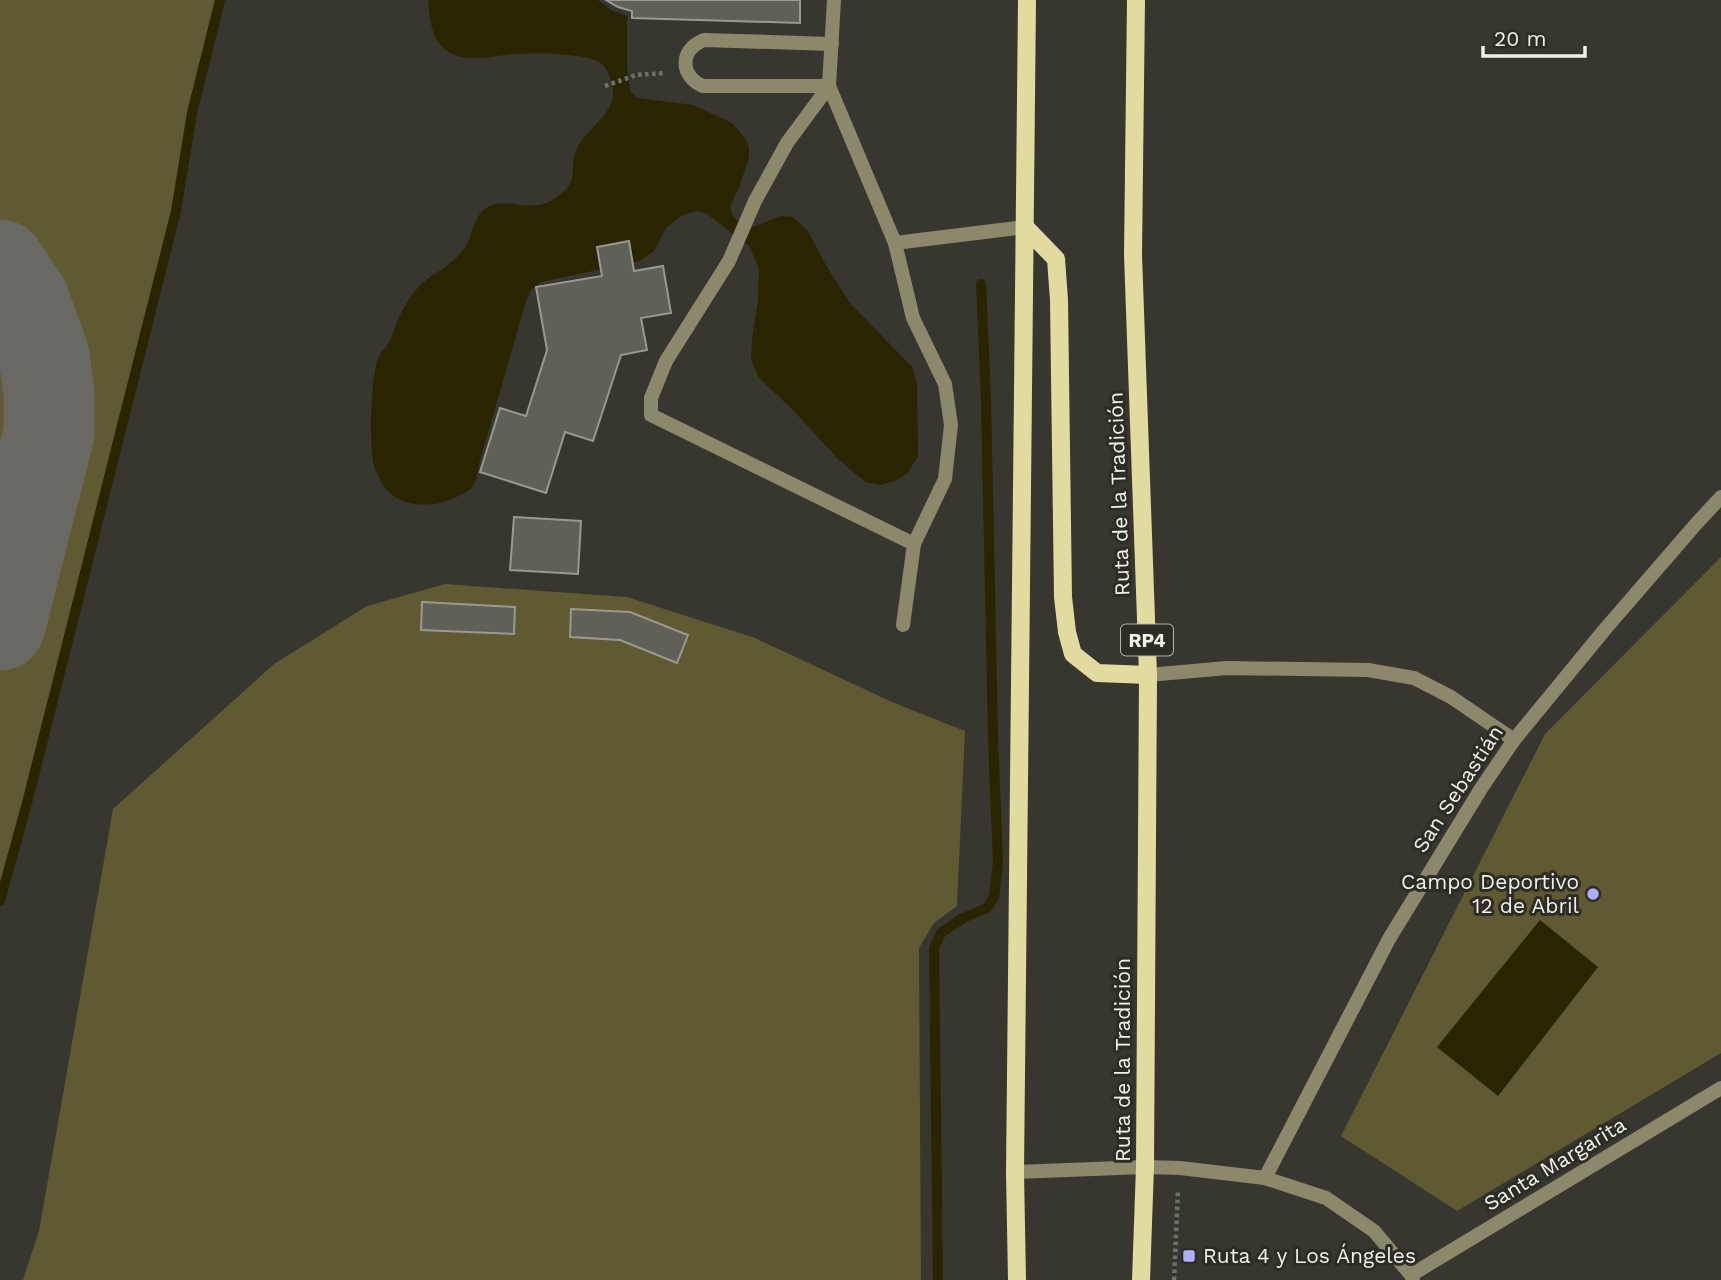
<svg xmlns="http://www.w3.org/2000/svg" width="1721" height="1280" viewBox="0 0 1721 1280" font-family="'Work Sans',sans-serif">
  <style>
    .green { fill: #5f5a32 }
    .water { fill: #292501 }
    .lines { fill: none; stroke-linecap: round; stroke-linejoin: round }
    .stream { stroke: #292501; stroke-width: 10 }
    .taxiway { stroke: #6a6862; stroke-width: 91 }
    .building { fill: #616058; stroke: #9a9990; stroke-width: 2 }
    .path { stroke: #71706a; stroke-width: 4.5; stroke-dasharray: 3.5 3.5; stroke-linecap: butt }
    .lane { stroke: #8b886c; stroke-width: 14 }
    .street { stroke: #8b886c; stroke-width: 14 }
    .primary { stroke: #e2dba0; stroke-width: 18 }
    .poi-dot { fill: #adaffb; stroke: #2d2c25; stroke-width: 2.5 }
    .labels { text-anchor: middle; stroke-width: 6; stroke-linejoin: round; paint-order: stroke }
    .shield { fill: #2d2c25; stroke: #b6b6b0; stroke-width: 2 }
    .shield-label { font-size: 19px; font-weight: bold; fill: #f1f1ec }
    .street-label { font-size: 21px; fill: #f1f1ec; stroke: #2d2c25 }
    .poi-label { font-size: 21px; fill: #f1f1ec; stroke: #2d2c25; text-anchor: end }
  </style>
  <rect width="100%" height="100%" fill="#37362f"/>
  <g class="green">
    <polygon points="0,0 220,0 192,113 176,211 27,803 0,901"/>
    <polygon points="1721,557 1721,1053 1457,1211 1341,1136 1545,734"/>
    <polygon points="445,584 627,597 755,638 892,702 965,731 957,906 934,923 919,948 921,1280 23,1280 39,1231 113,809 274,664 367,606"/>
  </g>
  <g class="water">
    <path d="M428,0H598L611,10L627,16V67L630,90L637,98L693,105L732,123L745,138L749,148V158L739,187L730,207C733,221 740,222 752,227L781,216L793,217L807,230L827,267L850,303L912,367L917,384L918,456L907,474L895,481L880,485L865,482L838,459L792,409L759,378L751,360L752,339L758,301L759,269L750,247L706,213L696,211L681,216L666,228L654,251L639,261L541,282L531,290L526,301L479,464C476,486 473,490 452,499C433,507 404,508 388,491C383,487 380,479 377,473C367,457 371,377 378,359C380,352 386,348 390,341C392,337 393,331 395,327C400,314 407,300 416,290C429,274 452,267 464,249C473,236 473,217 486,208C503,197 524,210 543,204C552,201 562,195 568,187C576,177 571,162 576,151C584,129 616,115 613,90C612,81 608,67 599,62C584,53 535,53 516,54C489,55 456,68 437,41C431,31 429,12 428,0Z"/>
    <polygon points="1540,920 1598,967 1498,1096 1437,1047"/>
  </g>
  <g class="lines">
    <g class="stream">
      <polyline points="0,901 27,803 176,211 192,113 220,0"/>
      <polyline points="938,1280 934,948 941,933 963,918 987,908 994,897 998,863 993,737 986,399 981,284"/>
    </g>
    <polyline class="taxiway" points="0,265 24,301 44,356 49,394 49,433 0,625"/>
  </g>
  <g class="building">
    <polygon points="606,0 800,0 800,23 632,18 632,11 618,7"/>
    <polygon points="629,241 634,271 663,266 671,313 641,318 647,350 621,355 593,441 565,432 546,493 480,472 500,408 526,416 547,350 536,287 602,276 597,247"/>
    <polygon points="514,517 581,521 578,574 510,570"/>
    <polygon points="422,602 515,607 514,634 421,630"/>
    <polygon points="571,609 630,612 688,635 677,663 620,640 570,637"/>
  </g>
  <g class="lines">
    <g class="path">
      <polyline points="605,86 636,75 665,73"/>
      <polyline points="1174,1280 1178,1190"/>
    </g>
    <g class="lane">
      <polyline points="834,0 829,86 895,243"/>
      <polyline points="829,86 787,143 755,201 729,261 666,361 651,398 651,415 914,544"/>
      <path d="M829,86H703C680,76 679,50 704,40L832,44"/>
      <polyline points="903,625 914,544 945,479 951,425 945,384 913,318 895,243 1025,227"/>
    </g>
    <g class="street">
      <polyline points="1148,675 1227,668 1368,670 1414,678 1451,697 1514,740"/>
      <polyline points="1015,1172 1145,1167 1180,1168 1265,1178 1326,1198 1374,1231 1411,1275 1413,1280"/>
      <polyline points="1265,1178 1389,939 1482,787 1514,740 1606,628 1696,524 1721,497"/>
      <polyline points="1411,1275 1721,1088"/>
    </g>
    <g class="primary">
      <polyline points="1136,0 1133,255 1148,675 1145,1167 1141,1280"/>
      <polyline points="1025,227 1056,259 1059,300 1063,597 1067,632 1073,654 1097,673 1148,675"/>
      <polyline points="1017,1280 1015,1172 1027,0"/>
    </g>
  </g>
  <g class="poi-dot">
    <circle cx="1593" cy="894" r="7"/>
    <rect x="1182" y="1249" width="14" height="14" rx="3.5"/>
  </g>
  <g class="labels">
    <rect class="shield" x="1121" y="624.5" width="52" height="31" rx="5"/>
    <g class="shield-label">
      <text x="1147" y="647">RP4</text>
    </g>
    <g class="street-label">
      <text transform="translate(1119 494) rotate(-92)" y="7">Ruta de la Tradición</text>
      <text transform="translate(1458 789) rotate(-57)" y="7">San Sebastián</text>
      <text transform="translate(1123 1060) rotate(-90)" y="7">Ruta de la Tradición</text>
      <text transform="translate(1555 1164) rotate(-31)" y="7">Santa Margarita</text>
    </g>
    <g class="poi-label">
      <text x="1579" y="889">Campo Deportivo<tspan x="1579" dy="24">12 de Abril</tspan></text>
      <text x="1203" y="1263" text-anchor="start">Ruta 4 y Los Ángeles</text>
    </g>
  </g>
  <path d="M1483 46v10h102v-10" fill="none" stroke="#f1f1ec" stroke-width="3.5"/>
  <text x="1494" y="46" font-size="21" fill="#f1f1ec" stroke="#2d2c25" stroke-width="5" paint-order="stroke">20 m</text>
</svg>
